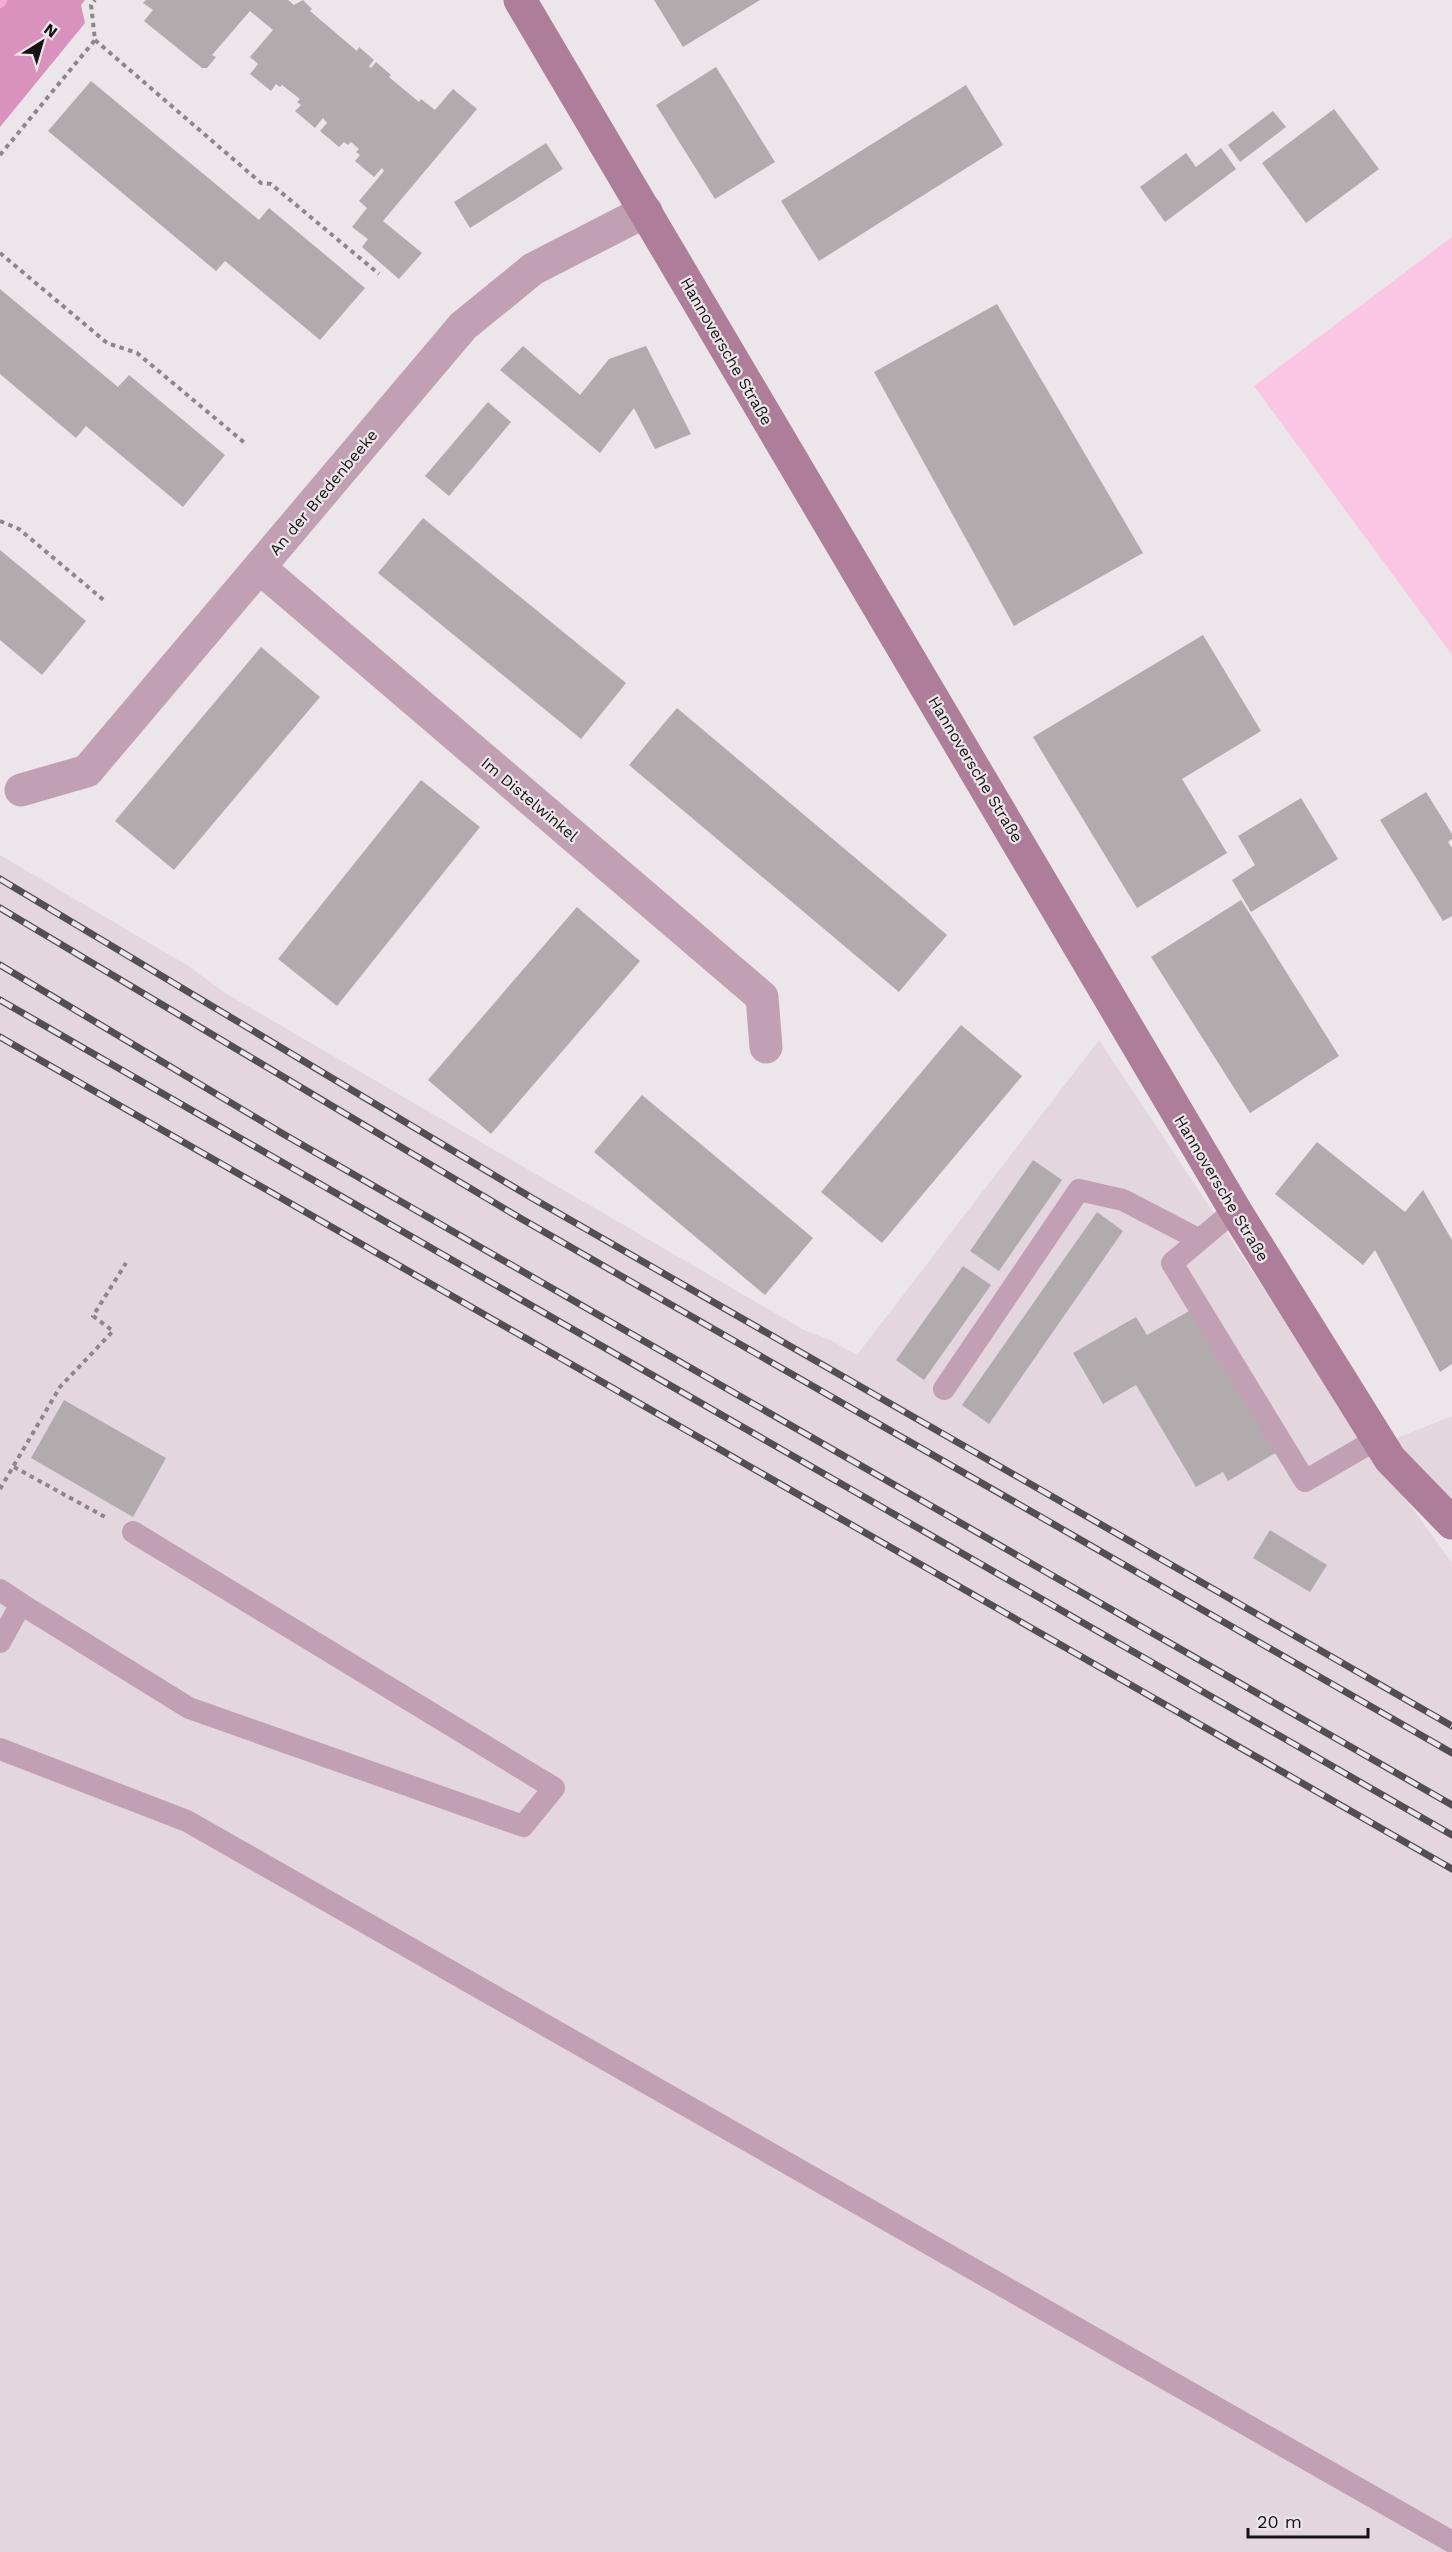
<svg xmlns="http://www.w3.org/2000/svg" width="1452" height="2552" viewBox="0 0 1452 2552" font-family="'Work Sans',sans-serif">
  <style>
    .built { fill: #e4d6de }
    .green { fill: #fbc5e4 }
    .forest { fill: #d991bd }
    .lines { fill: none; stroke-linecap: round; stroke-linejoin: round }
    .stream { stroke: #f4aad6; stroke-width: 12 }
    .building { fill: #b1abae }
    .path { stroke: #8c878a; stroke-width: 4; stroke-dasharray: 4.5 4.5; stroke-linecap: butt }
    .lane { stroke: #c1a0b3; stroke-width: 22 }
    .street { stroke: #c1a0b3; stroke-width: 33 }
    .secondary { stroke: #ad7d99; stroke-width: 33 }
    .rail-casing { stroke: #534f51; stroke-width: 7 }
    .rail { stroke: #ece5e9; stroke-width: 4.5; stroke-dasharray: 14; stroke-linecap: butt }
    .labels { text-anchor: middle; stroke-width: 4.5; stroke-linejoin: round; paint-order: stroke }
    .street-label { font-size: 16px; fill: #151314; stroke: #ece5e9 }
  </style>
  <rect width="100%" height="100%" fill="#ece5e9"/>
  <polygon class="built" points="0,855 190,967 225,993 804,1330 830,1340 857,1355 1099,1040 1370,1449 1452,1416 1452,1515 1371,1451 1452,1563 1452,2552 0,2552"/>
  <polygon class="green" points="1452,237 1452,655 1254,386"/>
  <polygon class="forest" points="0,0 85,0 81,5 85,23 0,127"/>
  <g class="lines">
    <polyline class="stream" points="0,2 1,0"/>
  </g>
  <g class="building">
    <polygon points="146,0 288,0 294,5 303,0 312,9 310,11 357,51 359,47 374,60 369,66 371,68 376,62 391,75 389,77 419,102 421,99 435,110 453,89 477,109 383,221 422,253 399,279 362,247 368,239 352,227 367,208 359,201 384,171 382,168 374,177 355,161 360,155 356,152 359,149 351,142 348,145 344,142 339,147 320,131 327,123 323,118 315,128 295,111 301,105 297,102 300,99 282,85 280,87 276,84 271,91 250,74 258,64 250,57 273,30 250,11 212,55 216,57 207,68 202,68 144,21 153,10 143,3"/>
    <polygon points="654,0 760,0 683,47"/>
    <polygon points="716,67 775,162 715,199 656,105"/>
    <polygon points="91,81 259,220 269,208 365,288 320,340 225,261 216,271 48,131"/>
    <polygon points="966,85 1003,145 819,261 781,201"/>
    <polygon points="1334,109 1379,169 1306,223 1262,163"/>
    <polygon points="1273,111 1286,127 1240,162 1228,145"/>
    <polygon points="546,143 563,169 470,228 454,202"/>
    <polygon points="1221,148 1236,169 1165,222 1140,187 1186,153 1196,167"/>
    <polygon points="0,289 118,387 129,375 225,455 183,507 86,426 76,438 0,374"/>
    <polygon points="997,304 1143,553 1014,626 874,372"/>
    <polygon points="523,346 580,395 609,359 646,346 691,434 655,449 634,408 600,453 500,370"/>
    <polygon points="488,402 511,422 449,496 425,476"/>
    <polygon points="423,518 626,683 581,739 378,573"/>
    <polygon points="0,550 86,621 42,675 0,640"/>
    <polygon points="1203,635 1261,731 1182,779 1227,853 1137,908 1033,737"/>
    <polygon points="261,647 320,697 174,870 115,821"/>
    <polygon points="677,708 947,935 899,992 629,765"/>
    <polygon points="421,780 480,827 337,1006 278,959"/>
    <polygon points="1426,792 1452,834 1452,839 1448,842 1452,848 1452,916 1443,921 1380,820"/>
    <polygon points="1301,798 1338,859 1251,912 1232,880 1255,865 1238,836"/>
    <polygon points="1241,900 1339,1056 1250,1113 1151,957"/>
    <polygon points="577,907 640,961 491,1134 428,1080"/>
    <polygon points="961,1025 1022,1076 882,1243 821,1192"/>
    <polygon points="642,1095 813,1238 765,1295 594,1152"/>
    <polygon points="1317,1142 1405,1212 1423,1190 1452,1240 1452,1364 1440,1372 1375,1250 1363,1265 1275,1194"/>
    <polygon points="1033,1160 1062,1180 999,1271 970,1251"/>
    <polygon points="1097,1212 1123,1231 989,1424 962,1405"/>
    <polygon points="963,1266 991,1285 924,1380 896,1360"/>
    <polygon points="1205,1302 1289,1445 1228,1481 1223,1472 1196,1487 1136,1385 1103,1404 1073,1353 1136,1317 1147,1335"/>
    <polygon points="64,1400 166,1458 133,1517 31,1458"/>
    <polygon points="1270,1530 1327,1565 1310,1592 1253,1558"/>
  </g>
  <g class="lines">
    <g class="path">
      <polyline points="95,40 261,183 271,184 379,274"/>
      <polyline points="0,155 95,40 91,5 95,0"/>
      <polyline points="0,253 107,343 137,353 246,444"/>
      <polyline points="0,521 19,529 106,602"/>
      <polyline points="14,1467 105,1517"/>
      <polyline points="0,1489 60,1387 113,1331 93,1316 126,1263"/>
    </g>
    <g class="lane">
      <polyline points="1235,1210 1172,1263 1305,1481 1377,1439"/>
      <polyline points="944,1389 1079,1190 1123,1200 1198,1239"/>
      <polyline points="0,1590 21,1604 0,1642"/>
      <polyline points="21,1604 189,1708 523,1826 554,1788 133,1532"/>
      <polyline points="0,1749 187,1821 1452,2542"/>
    </g>
    <g class="street">
      <polyline points="260,568 762,997 766,1047"/>
      <polyline points="21,790 87,771 463,326 533,269 646,211"/>
    </g>
    <polyline class="secondary" points="520,0 1235,1210 1390,1459 1452,1523"/>
    <g class="rail-casing">
      <g id="rail">
        <polyline points="0,879 532,1198 1452,1726"/>
        <polyline points="0,908 520,1218 1452,1753"/>
        <polyline points="0,965 285,1135 1452,1805"/>
        <polyline points="0,1000 1452,1835"/>
        <polyline points="0,1037 1452,1869"/>
      </g>
    </g>
    <use href="#rail" class="rail"/>
  </g>
  <g class="labels">
    <g class="street-label">
      <text transform="translate(727 351) rotate(60)" y="6">Hannoversche Straße</text>
      <text transform="translate(323 492) rotate(-50)" y="6">An der Bredenbeeke</text>
      <text transform="translate(976 769) rotate(59)" y="6">Hannoversche Straße</text>
      <text transform="translate(530 799) rotate(40)" y="6">Im Distelwinkel</text>
      <text transform="translate(1222 1188) rotate(59)" y="6">Hannoversche Straße</text>
    </g>
  </g>
  <g transform="translate(42 42) rotate(37)" stroke="#ece5e9" stroke-width="4.5" paint-order="stroke">
  <path d="M0-4.5L10 22L0 15L-10 22Z" fill="#151314"/>
  <text y="-9" font-size="16" font-weight="bold" text-anchor="middle" fill="#151314">N</text>
  </g>
  <path d="M1248 2528v9h120v-9" fill="none" stroke="#151314" stroke-width="3"/>
  <text x="1257" y="2528" font-size="18" fill="#151314" stroke="#ece5e9" stroke-width="4.5" paint-order="stroke">20 m</text>
</svg>
